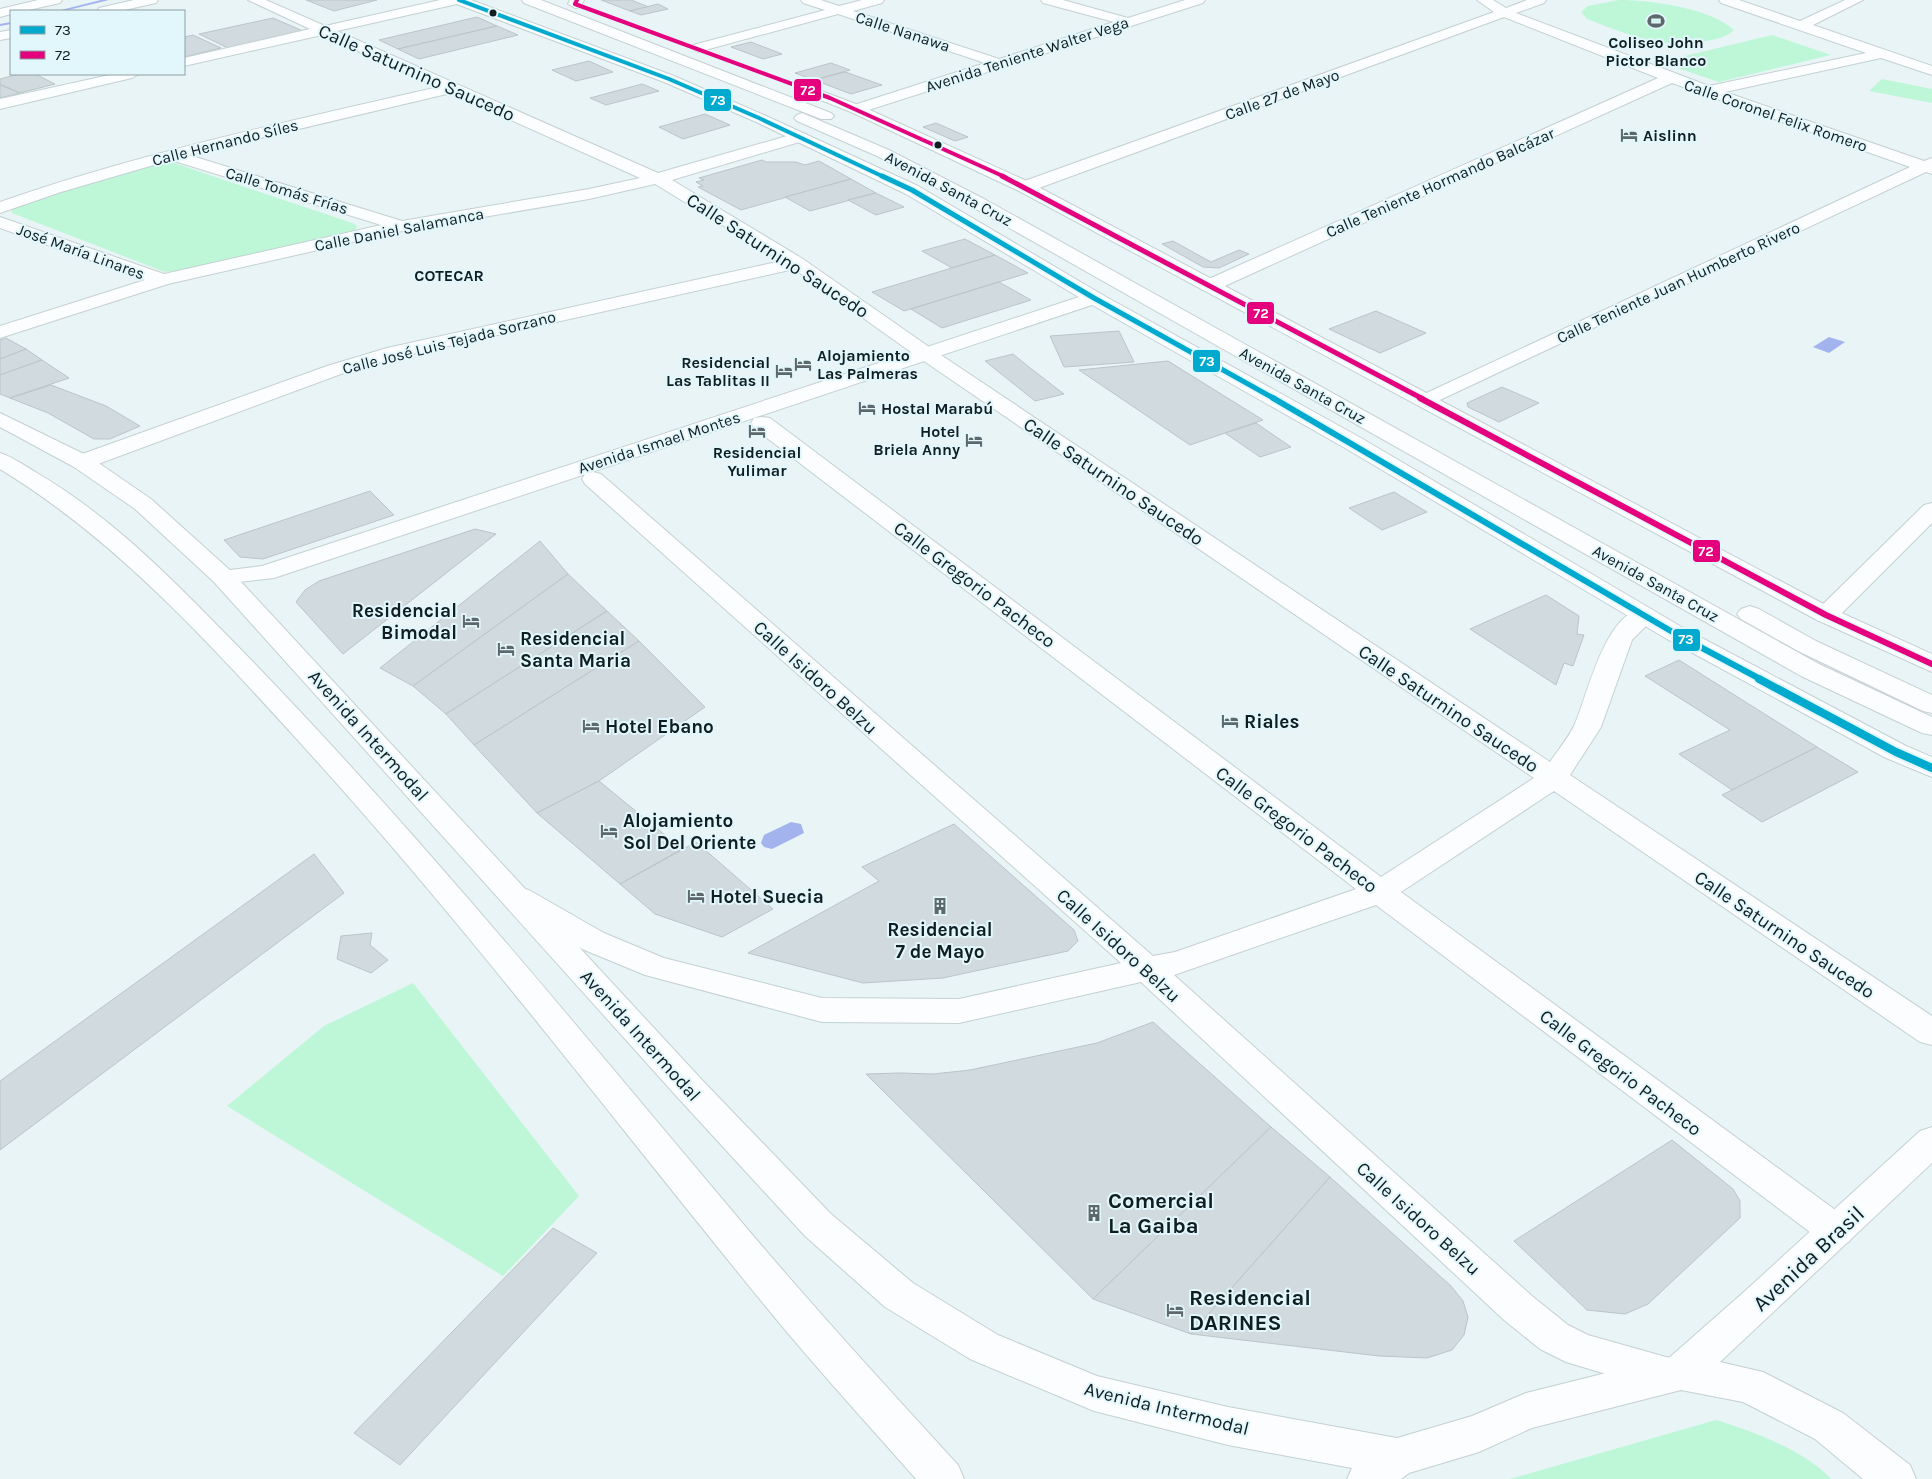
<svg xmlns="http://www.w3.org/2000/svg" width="1932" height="1479" viewBox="0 0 1932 1479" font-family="Karla,sans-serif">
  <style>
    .green { fill: #bdf7d8 }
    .water { fill: #a3b3ee }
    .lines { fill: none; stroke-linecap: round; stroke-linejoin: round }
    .stream { fill: #a3b3ee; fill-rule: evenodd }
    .building { fill: #d0dadf; stroke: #bbc5c9 }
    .minor-casing { stroke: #c4d0d2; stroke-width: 2 }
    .tertiary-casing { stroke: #c4d0d2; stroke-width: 2 }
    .secondary-casing { stroke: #c4d0d2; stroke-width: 2 }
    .primary-casing { stroke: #c4d0d2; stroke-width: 2 }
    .minor { fill: #fcfdfe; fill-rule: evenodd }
    .tertiary { fill: #fcfdfe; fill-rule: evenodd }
    .secondary { fill: #fcfdfe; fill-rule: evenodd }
    .primary { fill: #fcfdfe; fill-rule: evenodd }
    .bus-1-far3-casing { stroke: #e2f7fc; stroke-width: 5.5 }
    .bus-1-far2-casing { stroke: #e2f7fc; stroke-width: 8 }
    .bus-1-far1-casing { stroke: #e2f7fc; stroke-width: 9 }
    .bus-1-casing { stroke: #e2f7fc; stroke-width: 12 }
    .bus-2-far2-casing { stroke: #e2f7fc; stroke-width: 5.5 }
    .bus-2-far1-casing { stroke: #e2f7fc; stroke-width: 8 }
    .bus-2-casing { stroke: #e2f7fc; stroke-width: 9 }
    .bus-1-far3 { stroke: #00a9ce; stroke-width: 4 }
    .bus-1-far2 { stroke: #00a9ce; stroke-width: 5 }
    .bus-1-far1 { stroke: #00a9ce; stroke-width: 6 }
    .bus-1 { stroke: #00a9ce; stroke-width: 8 }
    .bus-2-far2 { stroke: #e5007d; stroke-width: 4 }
    .bus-2-far1 { stroke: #e5007d; stroke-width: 5 }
    .bus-2 { stroke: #e5007d; stroke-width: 6 }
    .bus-dot { fill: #101d21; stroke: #e2f7fc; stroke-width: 2 }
    .labels { text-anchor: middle; stroke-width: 4; stroke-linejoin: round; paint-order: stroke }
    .far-street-label { font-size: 16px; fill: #101d21; stroke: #e2f7fc }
    .far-poi-label { font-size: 16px; font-weight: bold; fill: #101d21; stroke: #e2f7fc; text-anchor: start }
    .far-neighbourhood-label { font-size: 16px; font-weight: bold; fill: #101d21; stroke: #e2f7fc }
    .street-label { font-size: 19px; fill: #101d21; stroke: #e2f7fc }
    .poi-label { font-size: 19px; font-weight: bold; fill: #101d21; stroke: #e2f7fc; text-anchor: start }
    .near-poi-label { font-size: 22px; font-weight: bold; fill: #101d21; stroke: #e2f7fc; text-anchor: start }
    .near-street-label { font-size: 22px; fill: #101d21; stroke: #e2f7fc }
    .line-badge { stroke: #e2f7fc; stroke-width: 2 }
    .badge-label { font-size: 14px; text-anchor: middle; font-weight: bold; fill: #fff }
  </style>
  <rect width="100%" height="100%" fill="#e8f4f6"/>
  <g class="green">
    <path d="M1619,0C1651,0 1710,8 1734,30C1725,38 1717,39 1706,41C1663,50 1626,34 1587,19L1581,12L1588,6Z"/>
    <polygon points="1772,35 1831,55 1719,82 1660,62"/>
    <polygon points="1882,79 1932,89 1932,103 1869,91"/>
    <polygon points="159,161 174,163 355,224 357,227 355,230 187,270 165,272 12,213 11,210 19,204"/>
    <polygon points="413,983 579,1196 503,1276 227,1106 324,1026"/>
    <path d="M1716,1420C1752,1431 1806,1451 1831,1479H1510Z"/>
  </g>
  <g class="water">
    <polygon points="1829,337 1845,342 1829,353 1813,347"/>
    <polygon points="791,822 801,824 804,833 772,849 764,847 761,843 764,835"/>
  </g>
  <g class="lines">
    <g class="stream">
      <polygon points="101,0 109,0 64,11 57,11"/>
      <polygon points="11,22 11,24 0,26 0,24"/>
    </g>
  </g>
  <g class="building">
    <polygon points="306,0 377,0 334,11"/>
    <polygon points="601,0 631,0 649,7 630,11"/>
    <polygon points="658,4 668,9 641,15 630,11"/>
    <polygon points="477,17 497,26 398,49 379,40"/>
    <polygon points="273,18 303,31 228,48 199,34"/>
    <polygon points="497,26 518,35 419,59 398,49"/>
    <polygon points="193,35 221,48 184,57 184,37"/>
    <polygon points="751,42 782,54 763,59 731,47"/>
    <polygon points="589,61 613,72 576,81 552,70"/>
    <polygon points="831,63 850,70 814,80 795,73"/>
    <polygon points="845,72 882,85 851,94 814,80"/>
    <polygon points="19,74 35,74 55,84 20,93 0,84 0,79"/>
    <polygon points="642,84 659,91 606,105 590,98"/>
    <polygon points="0,85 20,93 0,98"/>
    <polygon points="705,114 730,125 683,139 659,127"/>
    <polygon points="936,123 968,137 955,141 923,127"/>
    <polygon points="762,160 766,162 796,162 805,165 819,161 851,179 741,210 698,187 703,186 696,182 704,180 699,178"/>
    <polygon points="851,179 876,193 810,211 785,197"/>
    <polygon points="876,193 904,207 876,215 848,200"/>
    <polygon points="965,239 995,255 952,268 922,251"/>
    <polygon points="1173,241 1211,262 1239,250 1249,254 1219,268 1203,267 1162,244"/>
    <polygon points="995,255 1028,273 904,311 872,292"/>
    <polygon points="999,282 1031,300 942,328 911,309"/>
    <polygon points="1376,311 1426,333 1380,353 1329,329"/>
    <polygon points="1119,331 1134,362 1064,367 1050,336"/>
    <polygon points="6,338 26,349 0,359 0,340"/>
    <polygon points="26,349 42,360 0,375 0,359"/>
    <polygon points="1013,354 1029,367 1064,394 1035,401 985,361"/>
    <polygon points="42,360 69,378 10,398 0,394 0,375"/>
    <polygon points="1168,361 1263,420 1190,445 1079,370"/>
    <polygon points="51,385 106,406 140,426 110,439 94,439 48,413 10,398"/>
    <polygon points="1502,387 1539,403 1499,422 1468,407 1467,403"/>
    <polygon points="1256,423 1291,447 1260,457 1225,433"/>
    <polygon points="370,491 394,515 263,559 240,557 224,540"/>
    <polygon points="1394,492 1427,512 1382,530 1349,508"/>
    <polygon points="475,529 496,534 343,654 296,602 305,590 319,581"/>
    <polygon points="540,541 568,574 413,686 380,668"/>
    <polygon points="568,574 607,611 446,714 413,686"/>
    <polygon points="1546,595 1579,616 1577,634 1584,635 1573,666 1564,663 1556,685 1470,629"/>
    <polygon points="607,611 639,641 474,745 446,714"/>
    <polygon points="639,641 705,707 599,781 537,813 474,745"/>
    <polygon points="1679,660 1817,747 1732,790 1679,754 1730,730 1645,676"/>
    <polygon points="1817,747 1858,772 1762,822 1722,795"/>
    <polygon points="599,781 682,849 620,884 537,813"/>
    <polygon points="954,824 1074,930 1078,941 1068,951 943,978 863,983 748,953 879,881 862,867"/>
    <polygon points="696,842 773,909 722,937 655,914 620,884"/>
    <polygon points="314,854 344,893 0,1150 0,1081"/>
    <polygon points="372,933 370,945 388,960 371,973 337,959 341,936"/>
    <polygon points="1153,1022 1271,1127 1093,1299 866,1074 900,1073 933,1074 970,1070 1097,1043"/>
    <polygon points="1271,1127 1330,1177 1191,1334 1093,1299"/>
    <polygon points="1672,1140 1733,1189 1740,1201 1740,1218 1648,1304 1625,1314 1587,1310 1514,1241"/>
    <polygon points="1330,1177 1451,1286 1463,1301 1468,1317 1464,1335 1452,1350 1427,1358 1379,1356 1191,1334"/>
    <polygon points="553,1228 597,1253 400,1465 354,1433"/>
  </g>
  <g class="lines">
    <g class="minor-casing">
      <g id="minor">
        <path d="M248,0H266L325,26L440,0H464L457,4L337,31L658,173L794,134H806L808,137L806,140L672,180L803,259L932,349L1550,762C1558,750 1568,738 1574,726C1588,696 1607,598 1653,610L1657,615L1632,640L1601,727L1570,775L1932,1016V1045L1920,1042L1554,791L1401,892L1849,1220L1855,1231L1849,1242L1836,1246L1823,1242L1376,905L1174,975L1532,1296L1568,1325L1588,1335L1680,1361L1686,1374L1680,1387L1666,1392L1566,1362L1540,1349L1504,1320L1141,982L959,1023L822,1022L645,975L582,949L507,904L503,897L507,890L518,887L529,890L604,933L664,958L822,998L959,999L1121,963L585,484L582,479L585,474L593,472L601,474L1153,956L1175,952L1356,889L754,428L751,423L754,418L762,417L770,418L1381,877L1534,778L918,357L794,269L399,357L341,374L90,467L82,469L74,467L71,462L74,457L327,366L387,348L781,261L655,184L589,199L402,231L168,284L0,338V326L145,280L0,228V217L164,274L381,225L171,160L61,192L0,213V202C143,152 291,121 438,87L322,35L184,66V58L310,29ZM451,93L640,178L589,189L402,221L189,155Z"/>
        <polygon points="801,0 821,0 839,6 862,0 884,0 882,3 853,11 999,59 1114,22 1043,3 1041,0 1063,0 1128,18 1185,0 1205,0 1203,3 856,114 851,112 848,109 851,106 985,63 838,14 698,52 691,48 693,45 825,10 803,3"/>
        <polygon points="1477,0 1493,0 1506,8 1527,0 1546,0 1544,3 1516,13 1709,86 1866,53 1721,3 1719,0 1739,0 1800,21 1845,0 1863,0 1813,25 1932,66 1932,75 1881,58 1725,92 1924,161 1932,158 1932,174 1926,172 1425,407 1418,405 1415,401 1418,397 1910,167 1672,83 1216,290 1202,290 1200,286 1202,282 1658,78 1504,17 1031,191 1019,191 1017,187 1019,183 1494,12"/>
        <polygon points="114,74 139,74 132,78 0,109 0,99"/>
        <polygon points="1932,503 1932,523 1835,620 1826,623 1817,620 1813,615 1817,610 1924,505"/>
      </g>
    </g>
    <g class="tertiary-casing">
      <g id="tertiary">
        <polygon points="570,0 584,0 580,7 575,8 568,4"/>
        <polygon points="1094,292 1101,294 1103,298 1101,302 274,578 223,584 214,582 211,577 214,572 262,566"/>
      </g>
    </g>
    <g class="secondary-casing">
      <g id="secondary">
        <polygon points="38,0 62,0 60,3 24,11 11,11 11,14 0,17 0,9"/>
        <polygon points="134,0 158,0 156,3 120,11 97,11 99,8"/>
        <polygon points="11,30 11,38 0,40 0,32"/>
        <polygon points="0,413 90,457 151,499 232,572 703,1081 831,1214 913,1283 998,1335 1097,1376 1228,1407 1397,1438 1472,1416 1526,1393 1670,1357 1745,1291 1920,1131 1932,1127 1932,1163 1720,1362 1763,1372 1843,1413 1910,1465 1916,1479 1863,1479 1815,1439 1743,1402 1681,1390 1532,1428 1479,1452 1409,1473 1401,1479 1347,1479 1352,1468 1228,1445 1094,1411 970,1359 885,1307 805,1236 679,1099 214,582 135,509 74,467 0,427"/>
        <path d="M0,453C13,457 25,466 37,473C102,511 157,564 209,617C397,806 562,1009 734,1213C806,1299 882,1382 958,1465L964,1479H916C866,1422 815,1367 767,1308C613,1120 467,926 303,746C211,645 118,541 0,469Z"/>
      </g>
    </g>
    <g class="primary-casing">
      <g id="primary">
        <polygon points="452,0 471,0 674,76 764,115 918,186 1101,294 1361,438 1685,629 1906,746 1932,757 1932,777 1886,758 1667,639 1345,448 1087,302 906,194 754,121 664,82 454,3"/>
        <polygon points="522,0 541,0 831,113 834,116 831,119 821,119 524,3"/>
        <polygon points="803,84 861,106 1031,183 1835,610 1932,654 1932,672 1817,620 1019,191 851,112 798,91 796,88 798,85"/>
        <polygon points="802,113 889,150 986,200 1819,664 1932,717 1932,735 1922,733 1801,676 974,208 877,156 797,121 794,118 797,115"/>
        <polygon points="1750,606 1759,609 1816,641 1932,695 1932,713 1923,711 1798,651 1741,619 1737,614 1741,609"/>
      </g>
    </g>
    <use href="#minor" class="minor"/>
    <use href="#tertiary" class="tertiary"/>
    <use href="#secondary" class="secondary"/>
    <use href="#primary" class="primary"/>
    <g class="bus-1-far3-casing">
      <polyline id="bus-1-far3" points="459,0 669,79 759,118 884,177"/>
    </g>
    <g class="bus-1-far2-casing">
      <polyline id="bus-1-far2" points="882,176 912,190 1094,298 1275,399"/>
    </g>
    <g class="bus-1-far1-casing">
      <polyline id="bus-1-far1" points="1273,398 1676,634 1762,680"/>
    </g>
    <g class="bus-1-casing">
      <polyline id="bus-1" points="1759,679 1896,752 1932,768"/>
    </g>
    <g class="bus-2-far2-casing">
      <polyline id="bus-2-far2" points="577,0 575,4 830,98 1005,177"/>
    </g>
    <g class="bus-2-far1-casing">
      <polyline id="bus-2-far1" points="1002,176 1423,399"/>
    </g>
    <g class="bus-2-casing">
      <polyline id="bus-2" points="1420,398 1826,615 1932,664"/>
    </g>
    <use href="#bus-1-far3" class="bus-1-far3"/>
    <use href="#bus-1-far2" class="bus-1-far2"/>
    <use href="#bus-1-far1" class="bus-1-far1"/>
    <use href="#bus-1" class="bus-1"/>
    <use href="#bus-2-far2" class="bus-2-far2"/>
    <use href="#bus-2-far1" class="bus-2-far1"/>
    <use href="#bus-2" class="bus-2"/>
  </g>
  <defs>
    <g id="stadium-bare" transform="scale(1.35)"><path d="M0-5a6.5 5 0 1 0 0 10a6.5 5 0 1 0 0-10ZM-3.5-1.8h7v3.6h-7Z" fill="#5c686c" stroke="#e2f7fc" stroke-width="2.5" paint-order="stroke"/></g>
    <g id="hotel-bare" transform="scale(1.35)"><path d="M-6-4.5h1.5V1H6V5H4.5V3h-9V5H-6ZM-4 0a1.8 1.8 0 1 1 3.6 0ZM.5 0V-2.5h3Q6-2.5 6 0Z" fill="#5c686c" stroke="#e2f7fc" stroke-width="2.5" paint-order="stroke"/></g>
    <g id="building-bare" transform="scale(1.35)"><path d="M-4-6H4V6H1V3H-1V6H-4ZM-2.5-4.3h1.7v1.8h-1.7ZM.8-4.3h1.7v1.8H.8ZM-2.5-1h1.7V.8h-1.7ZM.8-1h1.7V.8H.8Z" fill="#5c686c" stroke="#e2f7fc" stroke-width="2.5" paint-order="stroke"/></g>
  </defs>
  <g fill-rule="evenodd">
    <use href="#stadium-bare" x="1656" y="21"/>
    <use href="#hotel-bare" x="1629" y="135"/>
    <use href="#hotel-bare" x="803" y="364"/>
    <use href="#hotel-bare" x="784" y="371"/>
    <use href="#hotel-bare" x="867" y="408"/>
    <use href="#hotel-bare" x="757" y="431"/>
    <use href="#hotel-bare" x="974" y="440"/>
    <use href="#hotel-bare" x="471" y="621"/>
    <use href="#hotel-bare" x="506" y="649"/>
    <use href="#hotel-bare" x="1230" y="721"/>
    <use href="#hotel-bare" x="591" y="726"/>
    <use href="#hotel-bare" x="609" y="831"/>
    <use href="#hotel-bare" x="696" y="896"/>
    <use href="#building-bare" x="940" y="906"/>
    <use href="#building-bare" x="1094" y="1213"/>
    <use href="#hotel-bare" x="1175" y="1310"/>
  </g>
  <g class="bus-dot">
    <circle cx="493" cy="13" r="4.5"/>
    <circle cx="938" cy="145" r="4.5"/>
  </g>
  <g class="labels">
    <g class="far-street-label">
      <text transform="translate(903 31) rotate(18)" y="6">Calle Nanawa</text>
      <text transform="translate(1027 54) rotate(-18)" y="6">Avenida Teniente Walter Vega</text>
      <text transform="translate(1282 94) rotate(-20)" y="6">Calle 27 de Mayo</text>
      <text transform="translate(1776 115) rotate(19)" y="6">Calle Coronel Felix Romero</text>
      <text transform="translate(225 142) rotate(-14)" y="6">Calle Hernando Síles</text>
      <text transform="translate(1440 182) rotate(-24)" y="6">Calle Teniente Hormando Balcázar</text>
      <text transform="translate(949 188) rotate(28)" y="6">Avenida Santa Cruz</text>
      <text transform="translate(287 190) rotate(17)" y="6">Calle Tomás Frías</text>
      <text transform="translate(399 229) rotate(-11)" y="6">Calle Daniel Salamanca</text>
      <text transform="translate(81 251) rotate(20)" y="6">José María Linares</text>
      <text transform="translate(1678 282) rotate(-25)" y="6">Calle Teniente Juan Humberto Rivero</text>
      <text transform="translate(449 342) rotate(-14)" y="6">Calle José Luis Tejada Sorzano</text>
      <text transform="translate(1303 385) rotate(29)" y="6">Avenida Santa Cruz</text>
      <text transform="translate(659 442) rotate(-18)" y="6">Avenida Ismael Montes</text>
      <text transform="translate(1656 583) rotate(29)" y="6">Avenida Santa Cruz</text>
    </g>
    <g class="far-poi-label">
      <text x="1656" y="48" text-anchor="middle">Coliseo John<tspan x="1656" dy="18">Pictor Blanco</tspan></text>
      <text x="1643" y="141">Aislinn</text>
      <text x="817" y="361">Alojamiento<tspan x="817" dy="18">Las Palmeras</tspan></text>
      <text x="770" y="368" text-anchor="end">Residencial<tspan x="770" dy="18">Las Tablitas II</tspan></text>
      <text x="881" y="414">Hostal Marabú</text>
      <text x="960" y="437" text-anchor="end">Hotel<tspan x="960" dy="18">Briela Anny</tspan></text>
      <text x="757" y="458" text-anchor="middle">Residencial<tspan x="757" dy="18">Yulimar</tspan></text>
    </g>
    <g class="far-neighbourhood-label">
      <text x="449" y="281">COTECAR</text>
    </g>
    <g class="street-label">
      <text transform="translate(417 72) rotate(24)" y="7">Calle Saturnino Saucedo</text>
      <text transform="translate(778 255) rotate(33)" y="7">Calle Saturnino Saucedo</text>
      <text transform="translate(1114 481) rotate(34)" y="7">Calle Saturnino Saucedo</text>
      <text transform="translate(975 584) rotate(37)" y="7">Calle Gregorio Pacheco</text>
      <text transform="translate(816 677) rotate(42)" y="7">Calle Isidoro Belzu</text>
      <text transform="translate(1449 708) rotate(34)" y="7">Calle Saturnino Saucedo</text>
      <text transform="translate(369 735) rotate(48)" y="7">Avenida Intermodal</text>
      <text transform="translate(1297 829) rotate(37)" y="7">Calle Gregorio Pacheco</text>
      <text transform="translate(1785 934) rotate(34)" y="7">Calle Saturnino Saucedo</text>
      <text transform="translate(1119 945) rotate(42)" y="7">Calle Isidoro Belzu</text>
      <text transform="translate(641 1035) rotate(48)" y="7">Avenida Intermodal</text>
      <text transform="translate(1621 1072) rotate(37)" y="7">Calle Gregorio Pacheco</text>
      <text transform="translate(1419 1218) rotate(42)" y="7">Calle Isidoro Belzu</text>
      <text transform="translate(1167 1408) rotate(14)" y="7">Avenida Intermodal</text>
    </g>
    <g class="poi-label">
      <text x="457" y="617" text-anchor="end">Residencial<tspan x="457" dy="22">Bimodal</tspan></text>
      <text x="520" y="645">Residencial<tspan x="520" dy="22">Santa Maria</tspan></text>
      <text x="1244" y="728">Riales</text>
      <text x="605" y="733">Hotel Ebano</text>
      <text x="623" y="827">Alojamiento<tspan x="623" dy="22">Sol Del Oriente</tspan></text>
      <text x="710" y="903">Hotel Suecia</text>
      <text x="940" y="936" text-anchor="middle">Residencial<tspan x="940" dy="22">7 de Mayo</tspan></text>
    </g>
    <g class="near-poi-label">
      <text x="1108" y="1208">Comercial<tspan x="1108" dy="25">La Gaiba</tspan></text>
      <text x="1189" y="1305">Residencial<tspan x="1189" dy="25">DARINES</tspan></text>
    </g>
    <g class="near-street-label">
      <text transform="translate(1808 1258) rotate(-43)" y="8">Avenida Brasil</text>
    </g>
  </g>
  <g class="line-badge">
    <rect x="793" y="78" width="29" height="24" rx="5" fill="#e5007d"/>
    <rect x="703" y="88" width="29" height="24" rx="5" fill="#00a9ce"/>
    <rect x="1246" y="301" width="29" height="24" rx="5" fill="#e5007d"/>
    <rect x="1192" y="349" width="29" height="24" rx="5" fill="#00a9ce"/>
    <rect x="1692" y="539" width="29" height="24" rx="5" fill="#e5007d"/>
    <rect x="1672" y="628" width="29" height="24" rx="5" fill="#00a9ce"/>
  </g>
  <g class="badge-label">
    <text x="808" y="95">72</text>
    <text x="718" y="105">73</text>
    <text x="1261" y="318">72</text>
    <text x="1207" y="366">73</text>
    <text x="1706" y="556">72</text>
    <text x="1686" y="644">73</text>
  </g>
  <rect x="10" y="10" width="175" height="65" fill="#e2f7fc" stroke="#8ea0a4"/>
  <rect x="20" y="26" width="25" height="8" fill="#00a9ce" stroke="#8ea0a4"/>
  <text x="55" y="35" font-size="15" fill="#101d21">73</text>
  <rect x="20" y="51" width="25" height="8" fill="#e5007d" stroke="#8ea0a4"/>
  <text x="55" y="60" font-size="15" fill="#101d21">72</text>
</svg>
